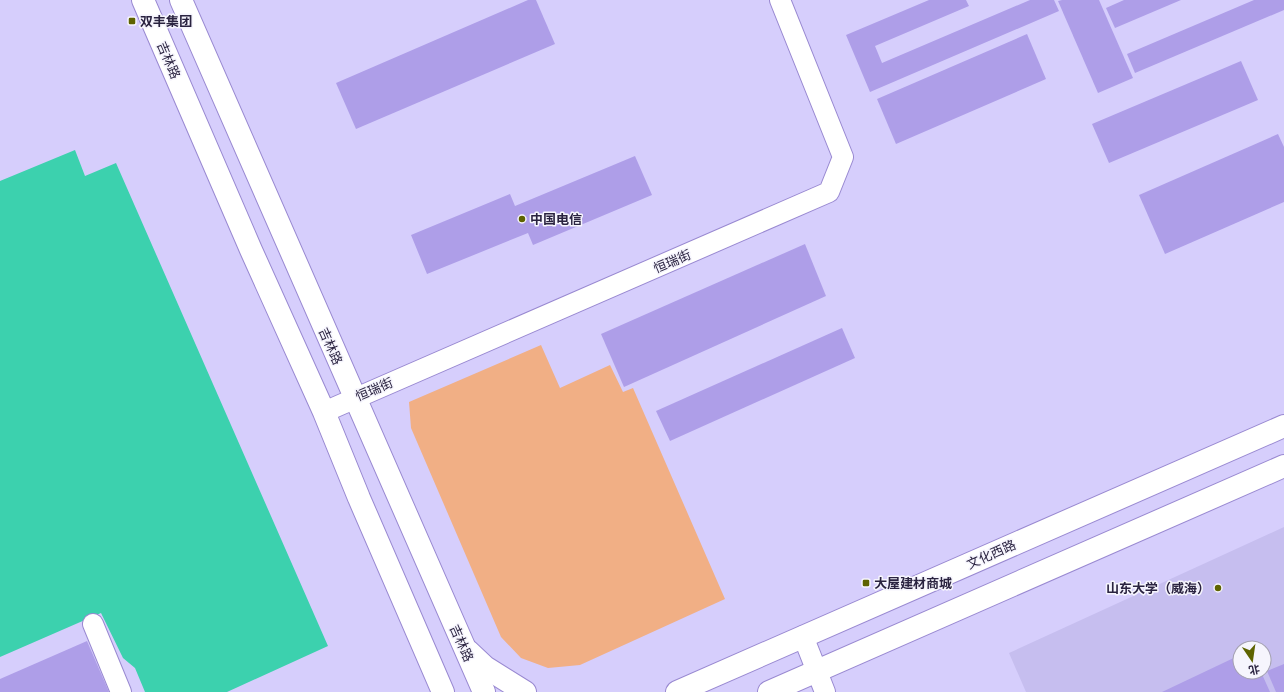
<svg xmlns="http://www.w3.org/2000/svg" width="1284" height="692" viewBox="0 0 1284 692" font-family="'Archivo Narrow','Noto Sans SC',sans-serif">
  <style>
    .built { fill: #c6beef; fill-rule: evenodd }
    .green { fill: #f1af85 }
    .water { fill: #3cd1ae }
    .building { fill: #ae9ee8 }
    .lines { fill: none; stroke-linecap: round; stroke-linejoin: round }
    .minor-casing { stroke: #9989d1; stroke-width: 22 }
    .primary-casing { stroke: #9989d1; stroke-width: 24 }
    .minor { stroke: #fff; stroke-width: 20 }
    .primary { stroke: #fff; stroke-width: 22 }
    .poi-dot { fill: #5e6300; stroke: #f6f5fd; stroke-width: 1.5 }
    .labels { text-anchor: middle; stroke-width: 3; stroke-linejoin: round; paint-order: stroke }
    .poi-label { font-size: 13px; font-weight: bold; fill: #2a2340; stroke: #f6f5fd; text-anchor: start }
    .street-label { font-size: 13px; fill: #2a2340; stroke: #f6f5fd }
  </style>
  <rect width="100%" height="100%" fill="#d6cefc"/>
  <path class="built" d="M1284,527V692H1026L1009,653ZM1240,648H1264V672H1240Z"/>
  <polygon class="green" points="541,345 560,388 610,365 623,392 633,388 725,599 580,665 548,668 521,658 501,637 411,428 409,402"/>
  <polygon class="water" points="75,150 85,176 116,163 328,646 227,692 145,692 135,668 123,658 101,613 0,657 0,181"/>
  <g class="building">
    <polygon points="528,0 536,0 555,44 356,129 336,83"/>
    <polygon points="929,0 966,0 969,6 875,46 882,63 1030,0 1054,0 1059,11 870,92 846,35"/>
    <polygon points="1062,0 1099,0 1133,78 1098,93 1058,1"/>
    <polygon points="1124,0 1181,0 1115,28 1106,8"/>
    <polygon points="1254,0 1284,0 1284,10 1135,73 1127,54"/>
    <polygon points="1027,34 1046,79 896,144 877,99"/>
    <polygon points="1241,61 1258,100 1109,163 1092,124"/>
    <polygon points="1278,134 1284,147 1284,202 1165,254 1139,195"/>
    <polygon points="635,156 652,195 533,245 528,233 427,274 411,235 510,194 515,206"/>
    <polygon points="805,244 826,296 624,387 601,334"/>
    <polygon points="842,328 855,358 670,441 656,411"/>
    <polygon points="87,641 109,692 0,692 0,679"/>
    <polygon points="1240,655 1240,672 1261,672 1270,692 1162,692"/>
    <polygon points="1284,664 1284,692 1276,692 1267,671"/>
  </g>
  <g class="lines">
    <g class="minor-casing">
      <g id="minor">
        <polyline points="324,412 829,192 843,157 780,0"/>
        <polyline points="93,624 121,692"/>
        <polyline points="803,636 825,692"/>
      </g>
    </g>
    <g class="primary-casing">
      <g id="primary">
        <polyline points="143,0 251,250 324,412 359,498 443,692"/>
        <polyline points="181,0 484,692"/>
        <polyline points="468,651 485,667 525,692"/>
        <polyline points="677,692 1284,426"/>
        <polyline points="769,692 1284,466"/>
      </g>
    </g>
    <use href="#minor" class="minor"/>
    <use href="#primary" class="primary"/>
  </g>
  <g class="poi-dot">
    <rect x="128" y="17" width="8" height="8" rx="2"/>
    <circle cx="522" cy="219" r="4"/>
    <rect x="862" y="579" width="8" height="8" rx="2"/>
    <circle cx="1218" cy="588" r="4"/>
  </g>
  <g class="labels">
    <g class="poi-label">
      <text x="140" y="26">双丰集团</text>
      <text x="530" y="224">中国电信</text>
      <text x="874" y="588">大屋建材商城</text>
      <text x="1210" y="593" text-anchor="end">山东大学（威海）</text>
    </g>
    <g class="street-label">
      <text transform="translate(169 60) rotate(67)" y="5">吉林路</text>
      <text transform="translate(672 261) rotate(-23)" y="5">恒瑞街</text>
      <text transform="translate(331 346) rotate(66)" y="5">吉林路</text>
      <text transform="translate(374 389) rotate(-23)" y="5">恒瑞街</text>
      <text transform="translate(991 554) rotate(-24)" y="5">文化西路</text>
      <text transform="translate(462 643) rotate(66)" y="5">吉林路</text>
    </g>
  </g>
  <g transform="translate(1252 660) rotate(167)"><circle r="19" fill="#f6f5fd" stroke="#a4a1b1"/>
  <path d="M0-3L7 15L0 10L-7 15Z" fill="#5e6300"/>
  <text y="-6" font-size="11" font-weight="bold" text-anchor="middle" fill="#2a2340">北</text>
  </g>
</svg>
